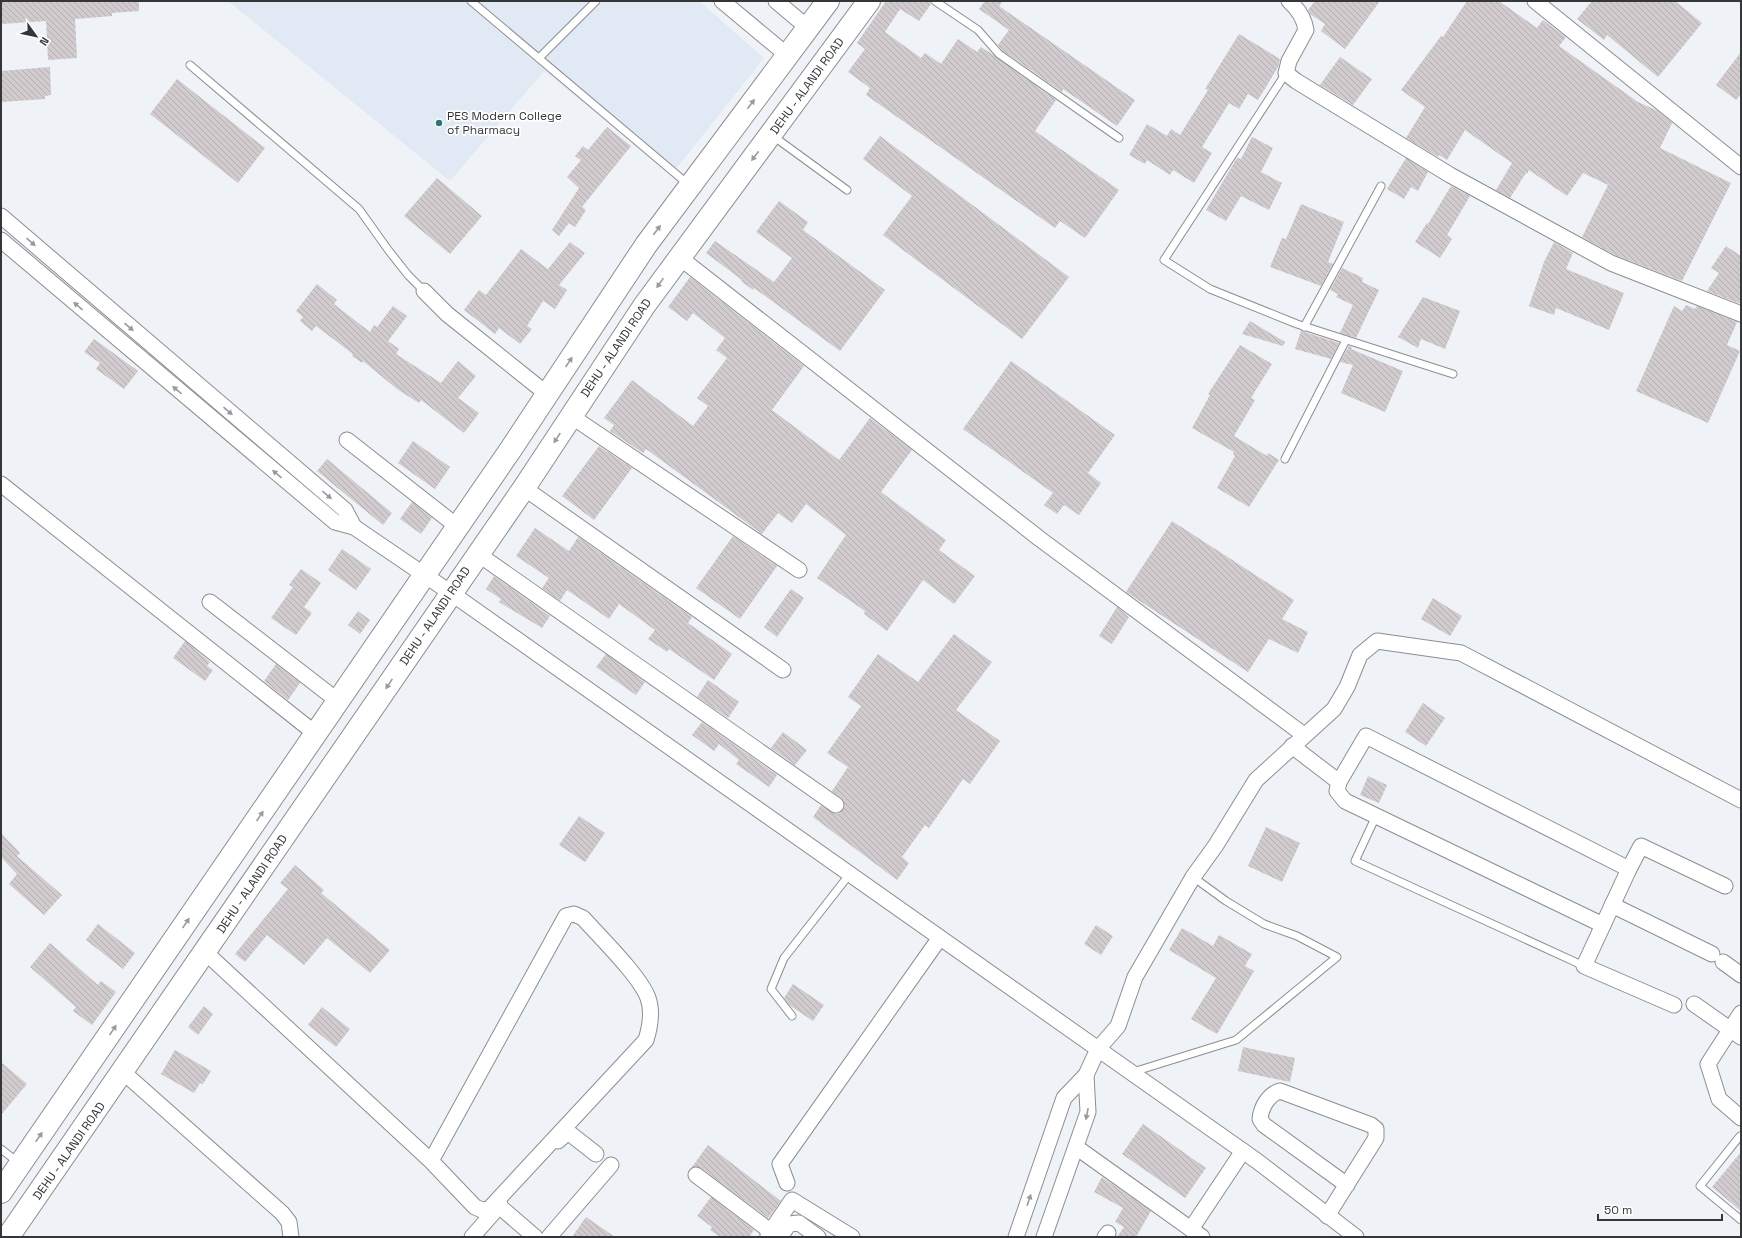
<svg xmlns="http://www.w3.org/2000/svg" width="1742" height="1238" viewBox="0 0 1742 1238" font-family="'Space Grotesk',sans-serif">
  <style>
    .built { fill: #e0e9f4 }
    .building { fill: url(#building-back-hatch) }
    .lines { fill: none; stroke-linecap: round; stroke-linejoin: round }
    .service-casing { stroke: #8b8e93; stroke-width: 9 }
    .minor-casing { stroke: #8b8e93; stroke-width: 17 }
    .primary-casing { stroke: #8b8e93; stroke-width: 24 }
    .service { stroke: #fff; stroke-width: 7 }
    .minor { stroke: #fff; stroke-width: 15 }
    .primary { stroke: #fff; stroke-width: 22 }
    .oneway { fill: #9a9a9c }
    .poi-dot { fill: #2d767c; stroke: #fff; stroke-width: 1.5 }
    .labels { text-anchor: middle; stroke-width: 3.5; stroke-linejoin: round; paint-order: stroke }
    .street-label { font-size: 12px; fill: #343638; stroke: #fff }
    .poi-label { font-size: 12px; fill: #343638; stroke: #fff; text-anchor: start }
  </style>
  <defs>
    <pattern id="building-back-hatch" width="6" height="6" patternUnits="userSpaceOnUse"><rect width="6" height="6" fill="#d1cbce"/><path d="M-1 5l2 2M0 0l6 6M5-1l2 2" fill="none" stroke="#b4afb2"/></pattern>
  </defs>
  <rect width="100%" height="100%" fill="#eff2f7"/>
  <polygon class="built" points="228,1 699,1 764,58 672,174 544,71 450,181"/>
  <g class="building">
    <polygon points="1,1 139,1 139,11 112,13 112,16 75,19 77,58 48,60 46,21 1,24"/>
    <polygon points="886,1 930,1 931,4 919,21 900,9 885,32 921,58 925,53 941,64 958,39 977,52 981,47 992,54 1056,100 1035,131 1119,190 1085,238 1060,221 1055,228 866,95 870,88 848,72 865,49 857,43"/>
    <polygon points="985,1 1003,1 999,6 1135,100 1117,126 1063,89 1062,92 1002,50 998,45 1009,30 979,9"/>
    <polygon points="1315,1 1380,1 1345,49 1321,31 1325,24 1310,14 1308,10"/>
    <polygon points="1467,1 1499,1 1537,28 1543,20 1566,37 1559,46 1638,102 1658,111 1672,123 1660,148 1731,183 1682,281 1615,255 1582,237 1608,185 1583,173 1567,196 1529,170 1527,174 1526,173 1510,198 1496,190 1512,163 1465,130 1447,160 1439,155 1438,157 1406,138 1425,107 1401,90 1441,36 1443,37"/>
    <polygon points="1592,1 1675,1 1702,23 1658,77 1607,35 1604,40 1577,19"/>
    <polygon points="1239,34 1280,59 1278,67 1258,100 1248,94 1239,109 1229,103 1202,147 1212,153 1194,183 1173,170 1170,175 1147,160 1145,164 1129,155 1147,124 1167,136 1171,129 1180,135 1208,90 1205,89"/>
    <polygon points="1741,52 1741,94 1736,100 1716,85"/>
    <polygon points="1340,57 1372,79 1353,105 1320,85"/>
    <polygon points="50,67 51,95 45,96 45,99 1,102 1,71"/>
    <polygon points="177,79 265,148 238,183 150,114"/>
    <polygon points="607,127 631,146 582,207 586,210 575,227 569,223 559,236 552,230 579,188 567,177 581,160 575,156 583,146 588,150"/>
    <polygon points="880,136 1069,277 1022,339 883,235 912,196 863,159"/>
    <polygon points="1252,137 1273,148 1261,172 1282,183 1269,210 1241,196 1226,221 1206,210 1237,158 1241,159"/>
    <polygon points="1406,158 1428,172 1418,191 1411,187 1404,199 1387,189"/>
    <polygon points="437,178 482,216 450,254 404,216"/>
    <polygon points="1451,186 1470,196 1447,235 1452,239 1440,258 1415,242 1427,223 1428,224"/>
    <polygon points="779,201 808,222 803,230 885,290 840,351 754,288 753,290 741,281 742,280 706,253 715,241 774,282 792,258 756,232"/>
    <polygon points="1301,204 1344,222 1328,262 1333,264 1321,286 1270,267 1282,238 1286,239"/>
    <polygon points="570,242 585,253 559,285 567,290 555,309 543,301 527,326 532,329 520,344 499,328 495,334 464,310 479,290 486,295 521,249 548,269"/>
    <polygon points="1554,242 1573,253 1566,269 1624,293 1609,330 1556,308 1554,315 1529,306 1544,262"/>
    <polygon points="1726,246 1741,256 1741,304 1707,291 1719,273 1711,268"/>
    <polygon points="1342,268 1363,278 1362,282 1379,290 1356,338 1340,333 1353,305 1336,297 1338,294 1330,290"/>
    <polygon points="690,277 804,366 772,410 839,460 870,418 912,450 881,492 946,540 939,550 975,576 954,604 923,580 887,631 864,614 865,611 817,578 846,535 806,504 792,523 778,513 762,534 646,449 643,453 610,431 614,425 604,418 632,380 693,426 708,406 697,398 727,358 716,350 725,338 693,313 687,321 668,307"/>
    <polygon points="317,284 337,300 334,304 370,332 374,325 377,327 393,306 407,316 388,341 399,349 396,354 441,383 458,361 476,376 458,398 479,413 464,433 421,400 419,403 397,389 363,361 362,363 352,356 353,354 316,326 312,331 300,321 303,317 296,311"/>
    <polygon points="1423,297 1460,311 1445,349 1421,339 1418,348 1398,337"/>
    <polygon points="1686,305 1695,309 1697,306 1737,322 1727,345 1740,351 1708,423 1636,391 1674,306 1682,311"/>
    <polygon points="1250,321 1285,342 1283,346 1242,334"/>
    <polygon points="1301,331 1339,343 1331,359 1295,349"/>
    <polygon points="94,339 138,371 124,389 96,369 100,363 84,352"/>
    <polygon points="1240,345 1272,364 1251,398 1255,400 1234,436 1267,456 1268,453 1279,460 1249,507 1217,488 1235,456 1233,454 1234,452 1192,428 1210,395 1208,394"/>
    <polygon points="1349,346 1352,347 1351,349 1403,371 1385,412 1341,393 1353,365 1340,362"/>
    <polygon points="1011,361 1115,435 1088,473 1101,483 1079,515 1064,505 1057,514 1044,505 1053,493 963,429"/>
    <polygon points="413,441 450,467 435,489 398,463"/>
    <polygon points="599,446 632,468 594,520 562,496"/>
    <polygon points="327,459 392,513 383,525 317,471"/>
    <polygon points="412,502 432,518 421,534 400,519"/>
    <polygon points="1172,521 1294,600 1282,619 1308,632 1298,653 1269,639 1248,672 1126,592"/>
    <polygon points="535,528 569,551 578,537 692,617 688,623 732,654 714,680 669,649 667,652 648,639 655,630 619,604 609,619 567,590 560,601 542,588 549,578 516,556"/>
    <polygon points="733,536 777,566 740,619 696,588"/>
    <polygon points="342,549 371,569 356,590 328,570"/>
    <polygon points="301,569 321,583 304,607 312,613 296,635 271,618 293,587 289,585"/>
    <polygon points="494,576 550,616 542,628 499,602 501,599 486,589"/>
    <polygon points="791,589 804,598 777,637 764,627"/>
    <polygon points="1433,598 1462,616 1450,636 1421,619"/>
    <polygon points="1117,607 1129,617 1112,644 1099,636"/>
    <polygon points="358,611 370,620 360,634 348,625"/>
    <polygon points="954,634 992,662 956,710 1000,741 970,784 963,779 929,828 925,825 902,857 909,863 897,880 813,817 821,805 836,814 840,813 845,806 841,798 832,791 848,767 827,753 861,706 848,697 878,654 918,682"/>
    <polygon points="185,641 210,662 207,666 213,670 205,681 173,658"/>
    <polygon points="606,654 645,682 636,695 596,667"/>
    <polygon points="276,664 300,683 288,700 264,681"/>
    <polygon points="708,680 739,702 728,718 697,697"/>
    <polygon points="1423,703 1445,718 1426,746 1405,732"/>
    <polygon points="702,722 777,775 769,787 736,764 739,760 719,744 714,751 692,735"/>
    <polygon points="783,732 807,750 795,765 771,748"/>
    <polygon points="1368,776 1387,785 1379,803 1360,795"/>
    <polygon points="579,816 605,833 585,862 559,845"/>
    <polygon points="1266,827 1300,843 1282,882 1248,866"/>
    <polygon points="1,833 20,853 17,856 62,895 44,915 9,884 17,874 1,857"/>
    <polygon points="295,865 324,890 321,893 390,950 370,973 327,938 304,965 267,935 245,962 235,954 288,889 280,883"/>
    <polygon points="98,924 135,953 123,969 86,940"/>
    <polygon points="1096,925 1113,936 1101,955 1084,944"/>
    <polygon points="1182,928 1213,946 1219,935 1252,954 1245,966 1254,971 1217,1034 1191,1019 1216,978 1169,950"/>
    <polygon points="50,943 98,985 101,981 116,992 92,1025 73,1011 76,1007 30,967"/>
    <polygon points="793,984 824,1005 813,1021 789,1005 784,998"/>
    <polygon points="204,1006 213,1014 198,1035 188,1027"/>
    <polygon points="322,1007 350,1029 336,1047 308,1025"/>
    <polygon points="1243,1047 1295,1058 1290,1082 1238,1071"/>
    <polygon points="175,1050 211,1071 203,1084 200,1083 194,1093 161,1074"/>
    <polygon points="1,1062 27,1084 1,1115"/>
    <polygon points="1143,1124 1206,1168 1185,1198 1122,1154"/>
    <polygon points="708,1145 781,1201 768,1218 701,1168 692,1167"/>
    <polygon points="1741,1152 1741,1211 1712,1187"/>
    <polygon points="1102,1177 1151,1211 1136,1237 1117,1237 1124,1227 1115,1222 1123,1208 1094,1192"/>
    <polygon points="711,1197 754,1230 749,1237 720,1237 710,1230 712,1227 697,1216"/>
    <polygon points="586,1217 615,1237 572,1237"/>
  </g>
  <g class="lines">
    <g class="service-casing">
      <g id="service">
        <polyline points="471,1 689,185"/>
        <polyline points="935,1 978,30 999,54 1119,138"/>
        <polyline points="539,58 596,1"/>
        <polyline points="190,65 359,209 389,251 408,275 424,291"/>
        <polyline points="1286,73 1164,260 1210,289 1297,324 1453,374"/>
        <polyline points="773,136 847,190"/>
        <polyline points="1304,327 1381,186"/>
        <polyline points="1285,459 1346,340"/>
        <polyline points="1376,816 1355,861 1584,966"/>
        <polyline points="792,1016 771,989 784,958 849,875"/>
        <polyline points="1133,1072 1236,1040 1337,957 1297,936 1264,924 1226,901 1193,877"/>
        <polyline points="1740,1136 1700,1186 1741,1220"/>
        <polyline points="1,1149 19,1163"/>
      </g>
    </g>
    <g class="minor-casing">
      <g id="minor">
        <polyline points="722,1 787,55"/>
        <polyline points="776,1 808,28"/>
        <path d="M1289,1C1298,9 1304,17 1306,30L1289,61L1286,73L1296,81L1450,175L1611,263L1741,314"/>
        <polyline points="1535,1 1741,167"/>
        <polyline points="1,216 345,510 354,527"/>
        <polyline points="1,240 335,522 354,527 451,593 1098,1049 1086,1075 1064,1098 1016,1237"/>
        <polyline points="679,257 1040,539 1304,735"/>
        <polyline points="424,291 447,314 547,394"/>
        <polyline points="571,416 799,570"/>
        <polyline points="347,440 458,527"/>
        <polyline points="1,484 316,734"/>
        <polyline points="524,488 783,670"/>
        <polyline points="478,554 836,805"/>
        <polyline points="210,602 338,701"/>
        <polyline points="1292,746 1339,782 1366,736 1629,869 1641,846 1725,886"/>
        <polyline points="1339,782 1337,791 1345,801 1603,925"/>
        <polyline points="1629,869 1584,966 1674,1005"/>
        <polyline points="1612,905 1712,954"/>
        <path d="M205,952L431,1161L566,916L574,914L583,918C600,937 640,976 648,998C653,1012 650,1027 646,1040L489,1209L482,1210L475,1207L431,1161"/>
        <polyline points="1723,962 1741,975"/>
        <polyline points="1694,1004 1741,1037"/>
        <polyline points="1741,1013 1708,1064 1719,1099 1741,1118"/>
        <polyline points="123,1072 282,1213 289,1222 291,1237"/>
        <polyline points="558,1141 568,1132 596,1154"/>
        <polyline points="1076,1147 1202,1237"/>
        <polyline points="696,1175 770,1231"/>
        <polyline points="787,1183 780,1164 939,939"/>
        <polyline points="499,1206 535,1237"/>
        <path d="M1327,1216L1376,1138V1129L1371,1125L1280,1091C1269,1094 1261,1107 1260,1119L1264,1125L1347,1185"/>
        <polyline points="1191,1229 1243,1151"/>
        <polyline points="768,1235 792,1200 852,1237"/>
        <polyline points="472,1237 500,1205"/>
        <polyline points="549,1237 611,1165"/>
        <polyline points="780,1237 789,1224 799,1223 818,1237"/>
        <polyline points="1044,1237 1088,1112 1086,1075"/>
        <polyline points="1105,1237 1108,1233"/>
        <polyline points="1356,1237 1257,1161 1098,1049 1118,1026 1135,977 1193,877 1216,845 1256,780 1334,709 1347,687 1360,655 1377,641 1461,653 1741,800"/>
      </g>
    </g>
    <g class="primary-casing">
      <g id="primary">
        <polyline points="1,1192 511,449 646,245 828,1"/>
        <polyline points="8,1237 524,488 644,306 869,1"/>
      </g>
    </g>
    <use href="#service" class="service"/>
    <use href="#minor" class="minor"/>
    <use href="#primary" class="primary"/>
  </g>
  <defs><path id="oneway-solid" d="M-6-.8H1V-3.2L6.5 0L1 3.2V.8H-6Z"/></defs>
  <g class="oneway">
    <use href="#oneway-solid" transform="translate(751 104) rotate(-53)"/>
    <use href="#oneway-solid" transform="translate(755 156) rotate(127)"/>
    <use href="#oneway-solid" transform="translate(657 230) rotate(-53)"/>
    <use href="#oneway-solid" transform="translate(31 242) rotate(41)"/>
    <use href="#oneway-solid" transform="translate(660 283) rotate(125)"/>
    <use href="#oneway-solid" transform="translate(78 306) rotate(-140)"/>
    <use href="#oneway-solid" transform="translate(129 327) rotate(41)"/>
    <use href="#oneway-solid" transform="translate(569 362) rotate(-56)"/>
    <use href="#oneway-solid" transform="translate(177 390) rotate(-140)"/>
    <use href="#oneway-solid" transform="translate(228 411) rotate(41)"/>
    <use href="#oneway-solid" transform="translate(557 438) rotate(123)"/>
    <use href="#oneway-solid" transform="translate(277 474) rotate(-140)"/>
    <use href="#oneway-solid" transform="translate(327 495) rotate(40)"/>
    <use href="#oneway-solid" transform="translate(389 684) rotate(124)"/>
    <use href="#oneway-solid" transform="translate(260 816) rotate(-56)"/>
    <use href="#oneway-solid" transform="translate(186 923) rotate(-56)"/>
    <use href="#oneway-solid" transform="translate(113 1030) rotate(-56)"/>
    <use href="#oneway-solid" transform="translate(1087 1114) rotate(101)"/>
    <use href="#oneway-solid" transform="translate(39 1137) rotate(-55)"/>
    <use href="#oneway-solid" transform="translate(1029 1200) rotate(-71)"/>
  </g>
  <circle class="poi-dot" cx="439" cy="123" r="4"/>
  <g class="labels">
    <g class="street-label">
      <text transform="translate(807 86) rotate(-54)" y="4">DEHU - ALANDI ROAD</text>
      <text transform="translate(616 348) rotate(-56)" y="4">DEHU - ALANDI ROAD</text>
      <text transform="translate(435 616) rotate(-56)" y="4">DEHU - ALANDI ROAD</text>
      <text transform="translate(252 884) rotate(-56)" y="4">DEHU - ALANDI ROAD</text>
      <text transform="translate(69 1151) rotate(-55)" y="4">DEHU - ALANDI ROAD</text>
    </g>
    <g class="poi-label">
      <text x="447" y="120">PES Modern College<tspan x="447" dy="14">of Pharmacy</tspan></text>
    </g>
  </g>
  <rect width="1742" height="1238" fill="none" stroke="#343638" stroke-width="4"/>
  <g transform="translate(36 36) rotate(123)" stroke="#ffffff" stroke-width="3" paint-order="stroke">
  <path d="M0-3L7 15L0 10L-7 15Z" fill="#343638"/>
  <text y="-6" font-size="11" font-weight="bold" text-anchor="middle" fill="#343638">N</text>
  </g>
  <path d="M1598 1214v6h124v-6" fill="none" stroke="#343638" stroke-width="2"/>
  <text x="1604" y="1214" font-size="12" fill="#343638" stroke="#ffffff" stroke-width="3" paint-order="stroke">50 m</text>
</svg>
